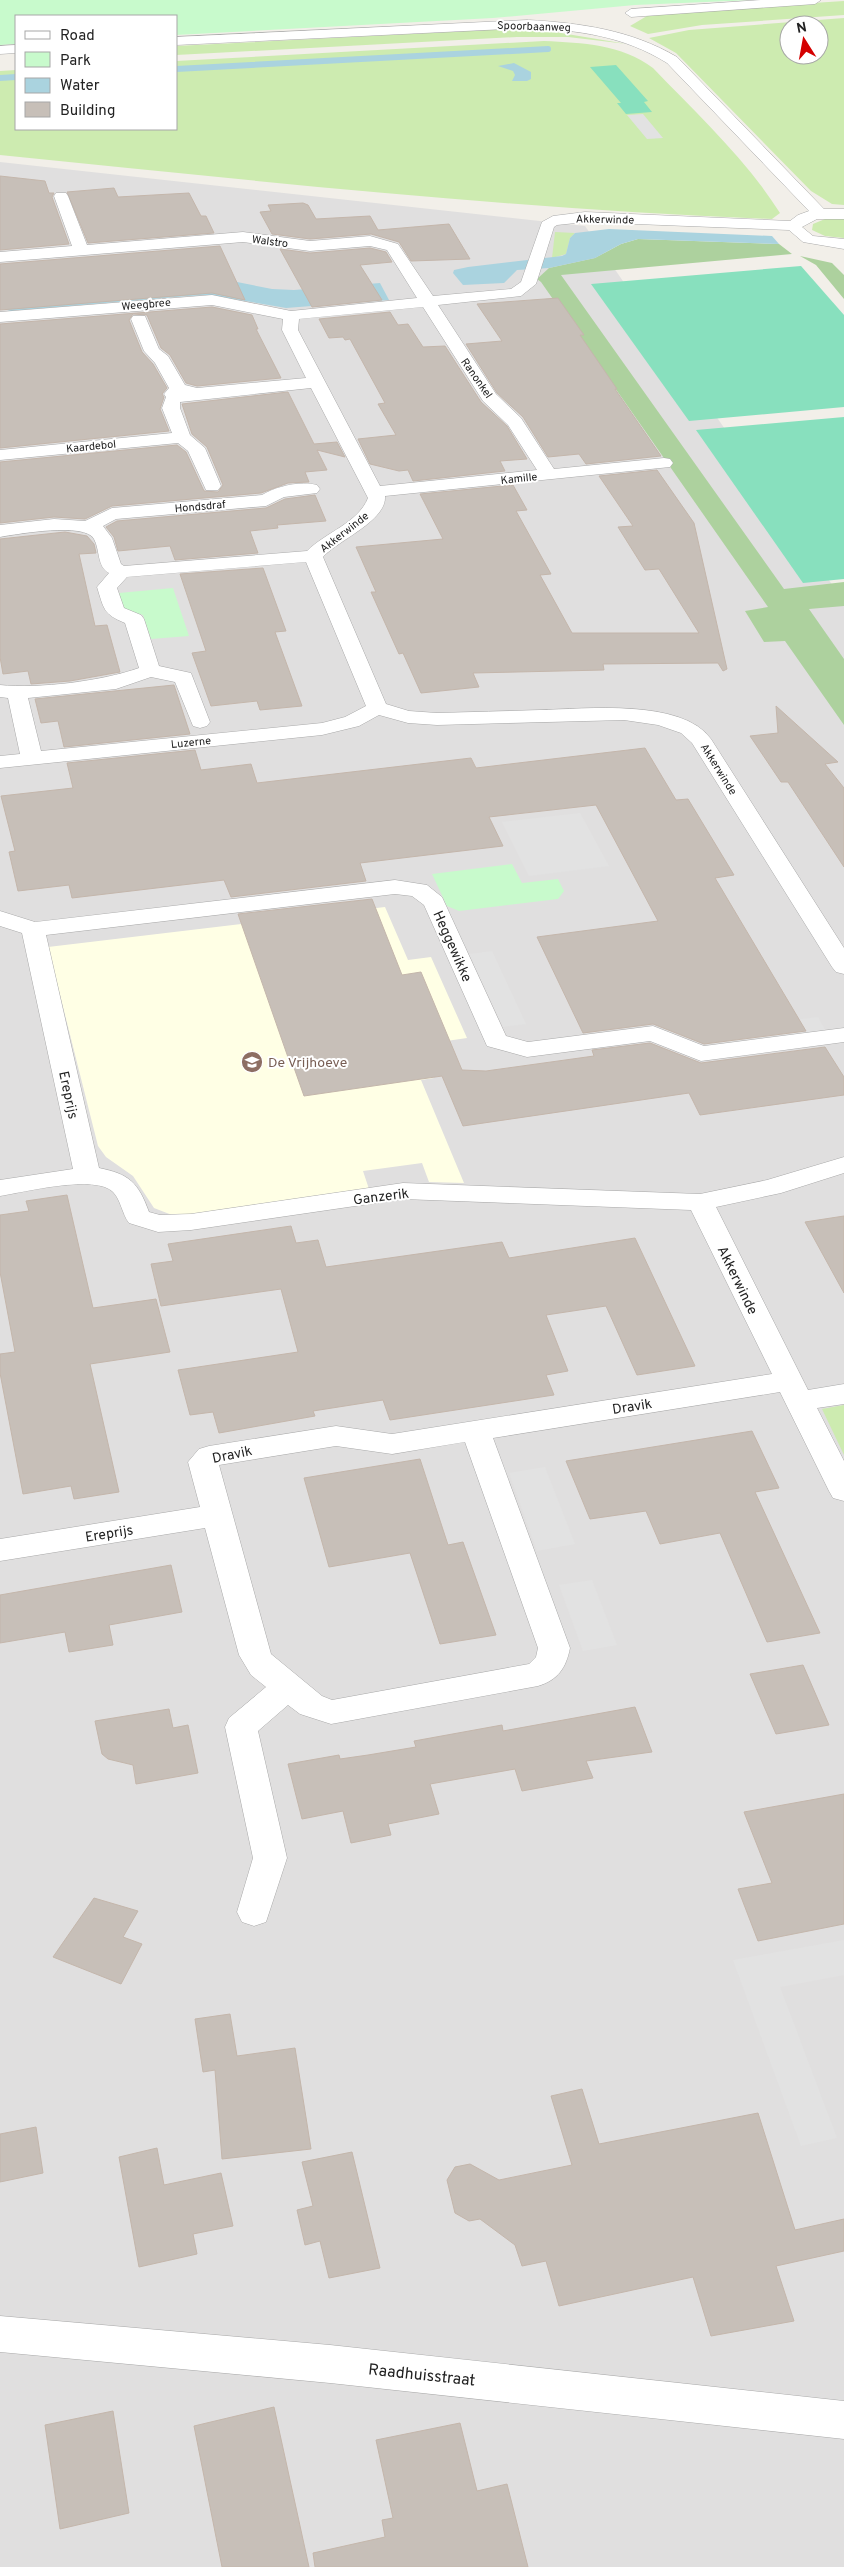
<svg xmlns="http://www.w3.org/2000/svg" width="844" height="2567" viewBox="0 0 844 2567" font-family="Overpass,sans-serif">
  <style>
    .residential { fill: #e0dfdf }
    .education { fill: #ffffe5 }
    .grass { fill: #cdebb0; fill-rule: evenodd }
    .forest { fill: #add19e }
    .park { fill: #c8facc }
    .pitch { fill: #88e0be }
    .parking { fill: #e2e2e2 }
    .water { fill: #aad3df }
    .lines { fill: none; stroke-linecap: round; stroke-linejoin: round }
    .stream { stroke: #aad3df; stroke-width: 6 }
    .building { fill: #c7bfb8; stroke: #c4b6ab }
    .minor-casing { stroke: #a9a9a9; stroke-width: 1 }
    .minor { fill: #fff; fill-rule: evenodd }
    .labels { text-anchor: middle; stroke-width: 4; stroke-linejoin: round; paint-order: stroke }
    .far-street-label { font-size: 11px; fill: #222; stroke: #fff }
    .street-label { font-size: 14px; fill: #222; stroke: #fff }
    .education-label { font-size: 14px; fill: #785e54; stroke: #fff; text-anchor: start }
    .near-street-label { font-size: 16px; fill: #222; stroke: #fff }
  </style>
  <rect width="100%" height="100%" fill="#f2efe9"/>
  <polygon class="residential" points="0,162 585,226 844,602 844,2567 0,2567"/>
  <polygon class="education" points="385,907 408,960 431,957 467,1038 419,1045 434,1078 421,1080 464,1183 429,1182 422,1163 363,1171 369,1189 187,1215 172,1215 154,1208 133,1176 106,1157 98,1146 48,947"/>
  <g class="grass">
    <polygon points="844,1 844,15 702,25 648,34 630,26 652,13"/>
    <path d="M844,18V205L832,204L811,191L676,53L649,38L689,30ZM789,25H819V55H789Z"/>
    <polygon points="507,29 537,29 627,44 568,37 517,37 176,55 176,46"/>
    <path d="M544,41C583,43 621,44 653,68C697,114 746,159 780,213L772,219C514,209 257,181 0,155V71L16,70V129H176V61Z"/>
    <polygon points="825,219 844,219 844,238 825,236 812,230 813,224"/>
    <polygon points="555,232 575,233 570,238 566,254 552,258"/>
    <polygon points="844,1405 844,1455 822,1409"/>
  </g>
  <g class="forest">
    <polygon points="638,239 779,244 792,254 561,275 784,589 844,582 844,606 809,609 844,659 844,725 785,641 764,642 745,611 768,607 541,282 537,279 549,268 595,258 621,244"/>
    <polygon points="800,256 832,263 844,275 844,299 816,265"/>
  </g>
  <g class="park">
    <polygon points="0,0 753,0 635,5 493,18 176,35 176,16 16,16 16,44 0,45"/>
    <polygon points="173,588 189,636 151,639 143,615 124,610 119,593"/>
    <polygon points="512,864 522,883 558,879 564,891 558,899 459,911 447,906 432,874"/>
  </g>
  <g class="pitch">
    <polygon points="616,65 648,101 644,102 652,112 626,114 617,103 621,103 590,67"/>
    <polygon points="801,266 844,315 844,407 689,421 591,284"/>
    <polygon points="844,417 844,579 803,583 696,430"/>
  </g>
  <g class="parking">
    <polygon points="643,114 663,138 647,139 627,115"/>
    <polygon points="580,813 609,866 529,876 502,822"/>
    <polygon points="492,951 526,1024 503,1027 469,954"/>
    <polygon points="818,1017 825,1030 709,1045 702,1032"/>
    <polygon points="545,1467 575,1544 537,1551 509,1473"/>
    <polygon points="592,1580 617,1645 583,1651 559,1585"/>
    <polygon points="844,1940 844,1975 780,1987 837,2138 801,2146 733,1960"/>
  </g>
  <g class="water">
    <polygon points="514,63 531,72 531,79 527,81 512,81 515,75 513,71 498,66"/>
    <polygon points="609,229 772,236 779,244 638,239 621,244 595,258 549,268 517,270 504,283 463,285 453,273 454,270 468,267 562,256 566,254 570,238 575,233"/>
    <polygon points="232,281 272,289 294,290 380,283 389,300 286,308 210,295 188,296 11,311 0,308 0,298"/>
  </g>
  <g class="lines">
    <g class="stream">
      <polyline points="176,69 548,49"/>
      <polyline points="0,78 16,77"/>
    </g>
  </g>
  <g class="building">
    <polygon points="0,176 45,181 49,193 54,193 52,197 69,244 0,250"/>
    <polygon points="114,188 118,197 189,193 201,216 206,216 214,233 88,243 67,192"/>
    <polygon points="303,203 308,205 316,219 370,216 378,230 449,224 470,259 411,261 399,242 371,234 310,239 272,234 260,212 271,211 268,205"/>
    <polygon points="220,246 245,300 212,293 0,310 0,264"/>
    <polygon points="370,248 386,252 392,262 360,265 382,300 312,307 280,249 310,253"/>
    <polygon points="558,298 584,335 580,335 617,389 615,389 661,456 586,464 579,454 548,457 523,417 497,393 466,344 502,341 477,304"/>
    <polygon points="212,307 252,315 258,329 256,329 281,378 197,386 186,383 170,355 161,348 147,315 133,314 129,320 142,352 153,364 167,388 162,394 164,397 160,409 169,431 0,448 0,324"/>
    <polygon points="390,312 398,325 408,324 423,347 445,346 481,402 507,426 527,459 500,461 505,471 413,481 408,470 399,471 370,464 358,439 396,435 378,404 385,403 350,339 345,340 343,337 329,338 319,319"/>
    <polygon points="288,392 314,444 337,442 345,457 317,450 327,470 305,472 309,482 288,483 261,493 112,506 85,519 54,517 0,523 0,462 177,445 186,452 204,491 218,492 223,485 207,447 192,434 182,404"/>
    <polygon points="657,470 694,523 727,669 723,671 718,663 603,664 604,670 473,673 479,687 421,693 403,653 399,654 371,592 376,592 356,547 443,539 420,494 513,485 527,510 516,511 551,574 540,575 572,633 699,633 659,569 645,570 618,527 633,526 599,476"/>
    <polygon points="315,495 326,521 277,525 278,528 250,531 258,553 175,560 170,546 118,551 114,537 106,527 117,521 266,508 285,499"/>
    <polygon points="65,532 87,536 94,544 96,553 79,554 95,626 107,625 120,672 70,681 31,684 28,671 3,674 0,657 0,539"/>
    <polygon points="263,568 286,631 275,632 302,706 260,710 257,701 211,706 192,653 206,651 180,574"/>
    <polygon points="174,685 190,734 64,747 58,721 41,723 35,699"/>
    <polygon points="776,706 838,762 825,764 844,788 844,867 788,782 781,782 750,736 778,733"/>
    <polygon points="645,748 676,800 688,799 734,875 715,878 806,1031 704,1044 653,1024 583,1033 537,937 658,921 596,805 489,817 503,846 360,863 366,881 231,897 224,880 72,898 69,885 18,891 9,852 15,851 1,796 73,788 67,763 195,750 201,770 251,764 257,783 471,758 476,768"/>
    <polygon points="372,899 402,975 421,972 462,1070 486,1071 594,1056 592,1050 650,1043 701,1063 825,1047 844,1077 844,1095 700,1115 689,1093 463,1126 442,1076 304,1096 292,1062 290,1063 238,914"/>
    <polygon points="67,1195 93,1308 156,1299 170,1352 90,1364 119,1492 74,1499 71,1486 23,1494 0,1373 0,1354 15,1352 0,1272 0,1215 29,1211 26,1201"/>
    <polygon points="844,1216 844,1293 805,1222"/>
    <polygon points="291,1226 296,1243 318,1240 326,1267 502,1242 509,1258 635,1238 695,1366 637,1375 606,1306 546,1315 568,1371 546,1375 554,1395 390,1420 383,1400 313,1411 315,1416 219,1433 213,1412 190,1415 178,1370 298,1352 281,1289 161,1306 151,1264 173,1261 168,1244"/>
    <polygon points="752,1431 779,1488 755,1492 820,1633 767,1642 720,1533 660,1544 646,1511 590,1519 566,1461"/>
    <polygon points="420,1459 448,1545 463,1542 496,1635 440,1644 410,1553 329,1567 304,1478"/>
    <polygon points="171,1565 182,1612 109,1625 113,1645 69,1652 65,1632 0,1643 0,1595"/>
    <polygon points="803,1665 829,1725 776,1734 750,1674"/>
    <polygon points="635,1707 652,1752 586,1761 593,1778 522,1791 515,1769 430,1784 439,1814 388,1824 391,1835 351,1843 343,1811 302,1819 288,1764 339,1755 340,1759 368,1755 416,1747 414,1741 502,1725 503,1731"/>
    <polygon points="169,1709 173,1728 188,1725 198,1773 136,1784 133,1765 108,1759 102,1754 95,1721"/>
    <polygon points="844,1794 844,1924 758,1941 738,1889 772,1883 744,1812"/>
    <polygon points="94,1898 138,1911 123,1937 142,1944 121,1984 53,1957"/>
    <polygon points="230,2014 237,2056 295,2048 311,2149 222,2159 215,2070 203,2072 195,2019"/>
    <polygon points="582,2089 599,2144 758,2113 795,2230 844,2219 844,2251 776,2266 794,2321 711,2336 693,2277 559,2306 546,2261 522,2266 515,2245 480,2219 469,2221 455,2213 447,2180 455,2167 470,2164 499,2180 572,2165 551,2096"/>
    <polygon points="36,2127 43,2173 0,2182 0,2134"/>
    <polygon points="157,2148 164,2185 221,2173 233,2226 193,2234 197,2254 139,2267 119,2157"/>
    <polygon points="352,2152 380,2268 329,2278 320,2241 305,2245 297,2210 313,2206 302,2162"/>
    <polygon points="274,2407 309,2567 222,2567 194,2426"/>
    <polygon points="113,2411 129,2513 60,2529 45,2425"/>
    <polygon points="460,2423 477,2491 507,2484 528,2567 315,2567 313,2553 385,2537 382,2520 393,2518 376,2440"/>
  </g>
  <g class="lines">
    <g class="minor-casing">
      <g id="minor">
        <polygon points="761,0 821,0 815,4 631,17 625,13 631,9"/>
        <path d="M528,20C581,23 631,30 677,57L824,209H844V219H817L802,227L813,236L844,239V249L803,242L789,230L585,222L557,225L554,227L536,284L521,296L438,305L496,394L521,418L554,469L664,458L670,459L673,463L670,467L385,496C387,521 338,540 323,557L386,704L409,711L437,713C471,712 506,711 540,710C584,709 682,698 711,739L844,948V974L836,972L832,967L692,743L681,733L658,725L624,720L437,725L408,723L379,715L359,726L322,735L0,768V756L20,754L8,698L0,697V685C39,689 102,681 139,668L125,623C103,614 104,609 97,587L109,573C97,567 100,550 94,539C85,522 18,534 0,537V525L54,519L85,521L112,508L262,495C277,486 300,481 317,485L320,489L317,493L284,497L266,506L116,519L103,526L112,538L121,564L124,566L307,551C326,532 358,523 368,498L311,388L180,402V408L190,435L205,448L221,486L218,490H206L188,451L178,443L0,460V450L172,433L162,408L166,397L164,394L169,388L155,363L144,351L131,319L133,316H145L159,349L168,356L185,385L197,388L306,378L282,330L283,319L212,305L0,322V312L212,295L291,311L417,298L387,250L370,246L310,251L243,242L0,262V252L72,246L54,196L56,193H66L68,196L87,245L243,232L310,241L370,236L398,244L433,296L511,289L521,282L542,222L553,216L585,212L790,221L798,215L809,211L667,63C624,36 578,30 528,28L176,45V37ZM423,307L483,401L508,425L537,470L380,486L298,330L299,319ZM306,562L366,706L345,717L322,723L41,751L28,698L116,689L151,677L175,682L193,726L200,728L207,726L210,722L191,673L159,666L144,619L141,615L124,608L117,588L127,577Z"/>
        <polygon points="16,45 16,53 0,54 0,46"/>
        <path d="M395,880L427,885L442,897L506,1036L528,1042L653,1026L704,1046L844,1028V1042L701,1061L650,1041L527,1057L487,1046L424,905L412,896L395,894L46,935L99,1168C129,1174 138,1182 149,1212L160,1215L191,1214L403,1183L700,1194L767,1180L844,1157V1173L781,1193L716,1207L808,1390L844,1384V1404L817,1408L844,1461V1501L833,1498L829,1491L780,1392L493,1438L570,1648C566,1668 558,1680 538,1686L331,1724L300,1714L288,1705L258,1731L287,1858L266,1922L254,1926L242,1922L237,1912L253,1858L225,1727L229,1718L266,1687L251,1675L239,1655L205,1528L0,1561V1539L200,1507L188,1462L199,1449L209,1446L336,1426L392,1434L772,1374L691,1210L403,1199L191,1230L158,1232L129,1223C122,1214 121,1200 113,1192C96,1174 24,1192 0,1196V1180L73,1169L22,933L0,926V911L35,922ZM465,1442L538,1648L536,1657L529,1664L332,1700L322,1696L271,1654L219,1465L336,1446L392,1454Z"/>
        <polygon points="0,2316 330,2345 844,2401 844,2439 330,2383 0,2352"/>
      </g>
    </g>
    <use href="#minor" class="minor"/>
  </g>
  <defs>
    <g id="school-disc" transform="scale(1.125)"><circle r="9.5" fill="#8d6e63" stroke="#fff"/><path d="M0-5L7-2L0 1L-7-2ZM-4 1L0 2.5L4 1V4Q0 6-4 4Z" fill="#fff"/></g>
  </defs>
  <g fill-rule="evenodd">
    <use href="#school-disc" x="252" y="1062"/>
  </g>
  <g class="labels">
    <g class="far-street-label">
      <text transform="translate(534 26) rotate(2)" y="4">Spoorbaanweg</text>
      <text transform="translate(605 219) rotate(1)" y="4">Akkerwinde</text>
      <text transform="translate(270 241) rotate(7)" y="4">Walstro</text>
      <text transform="translate(146 304) rotate(-5)" y="4">Weegbree</text>
      <text transform="translate(477 378) rotate(55)" y="4">Ranonkel</text>
      <text transform="translate(91 446) rotate(-6)" y="4">Kaardebol</text>
      <text transform="translate(519 478) rotate(-6)" y="4">Kamille</text>
      <text transform="translate(200 506) rotate(-5)" y="4">Hondsdraf</text>
      <text transform="translate(344 532) rotate(-38)" y="4">Akkerwinde</text>
      <text transform="translate(191 742) rotate(-6)" y="4">Luzerne</text>
      <text transform="translate(719 769) rotate(58)" y="4">Akkerwinde</text>
    </g>
    <g class="street-label">
      <text transform="translate(453 946) rotate(66)" y="5">Heggewikke</text>
      <text transform="translate(69 1095) rotate(78)" y="5">Ereprijs</text>
      <text transform="translate(381 1196) rotate(-7)" y="5">Ganzerik</text>
      <text transform="translate(738 1280) rotate(64)" y="5">Akkerwinde</text>
      <text transform="translate(632 1406) rotate(-9)" y="5">Dravik</text>
      <text transform="translate(232 1454) rotate(-12)" y="5">Dravik</text>
      <text transform="translate(109 1533) rotate(-9)" y="5">Ereprijs</text>
    </g>
    <g class="education-label">
      <text x="268" y="1067">De Vrijhoeve</text>
    </g>
    <g class="near-street-label">
      <text transform="translate(422 2374) rotate(6)" y="6">Raadhuisstraat</text>
    </g>
  </g>
  <rect x="15" y="15" width="162" height="115" fill="#ffffff" stroke="#a7a7a7"/>
  <rect x="25" y="31" width="25" height="8" fill="#ffffff" stroke="#a7a7a7"/>
  <text x="60" y="40" font-size="15" fill="#222222">Road</text>
  <rect x="25" y="52" width="25" height="15" fill="#c8facc" stroke="#a7a7a7"/>
  <text x="60" y="65" font-size="15" fill="#222222">Park</text>
  <rect x="25" y="78" width="25" height="15" fill="#aad3df" stroke="#a7a7a7"/>
  <text x="60" y="90" font-size="15" fill="#222222">Water</text>
  <rect x="25" y="102" width="25" height="15" fill="#c7bfb8" stroke="#a7a7a7"/>
  <text x="60" y="115" font-size="15" fill="#222222">Building</text>
  <g transform="translate(804 40) rotate(349)"><circle r="24" fill="#ffffff" stroke="#a7a7a7"/>
  <path d="M0-4L9 19L0 12L-9 19Z" fill="#d40000"/>
  <text y="-8" font-size="14" font-weight="bold" text-anchor="middle" fill="#222222">N</text>
  </g>
</svg>
